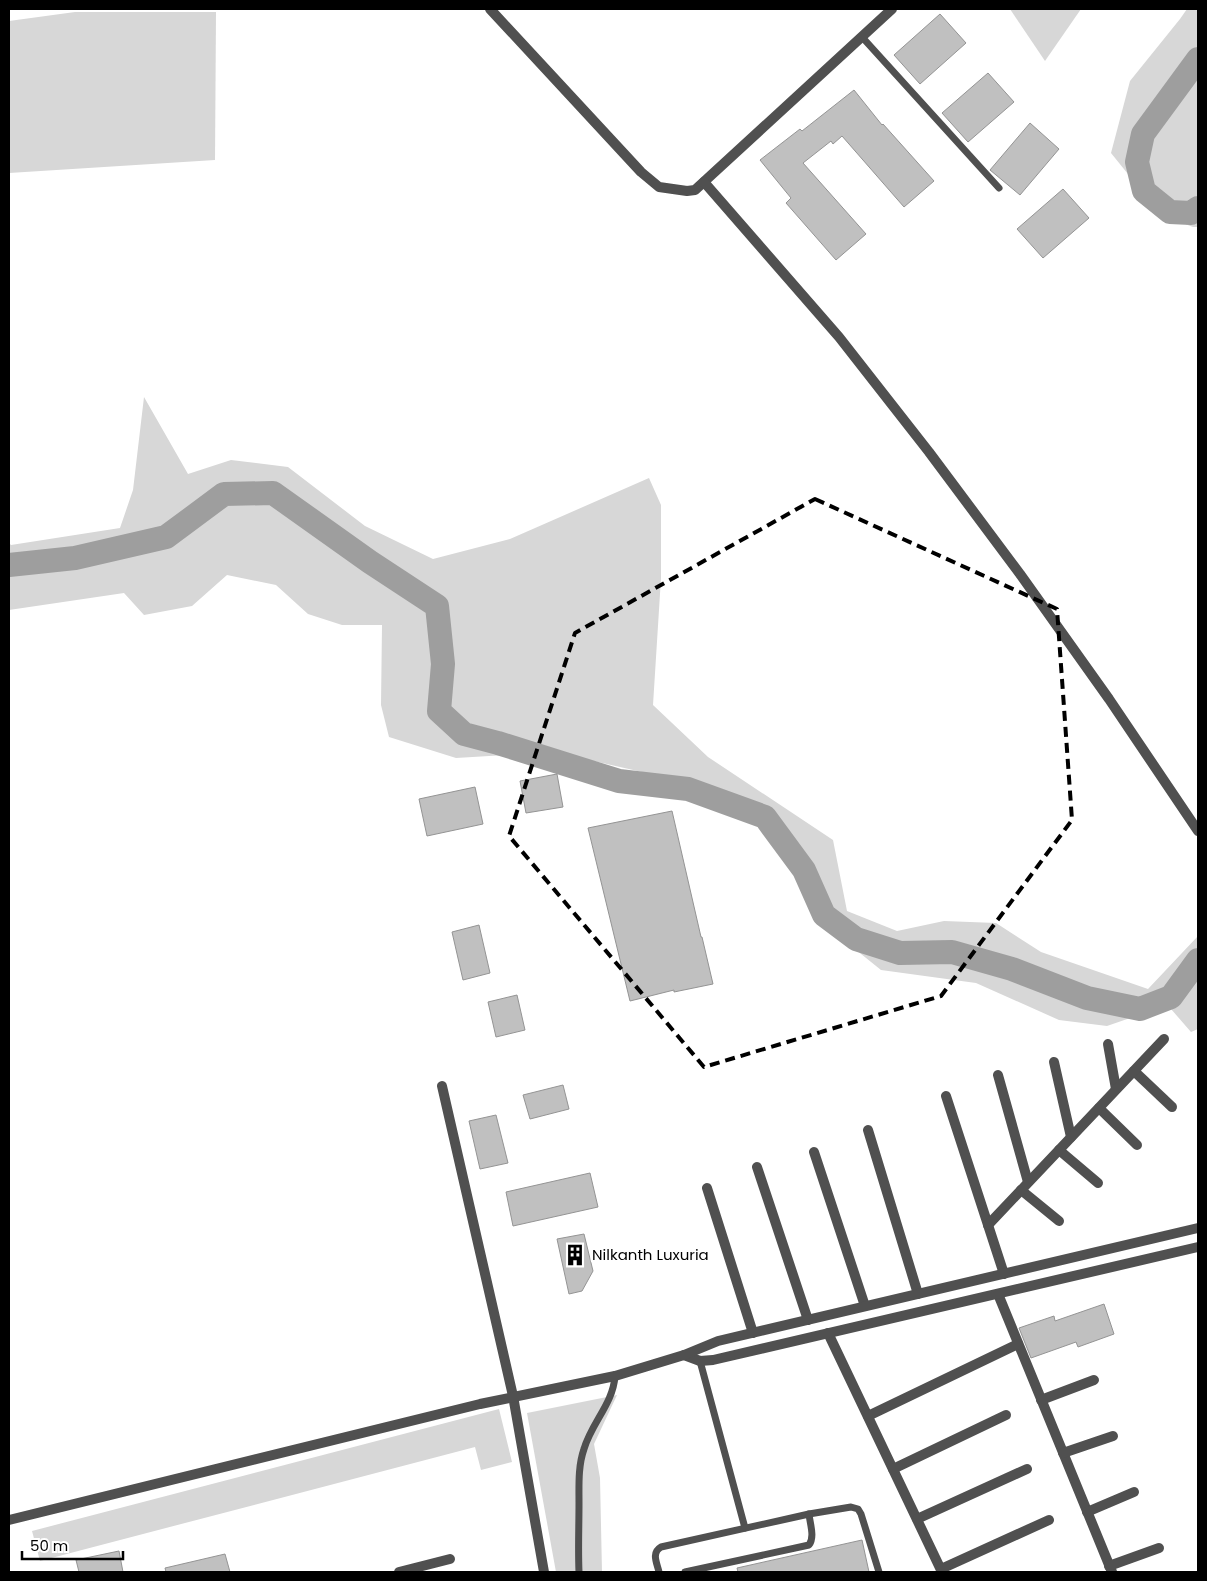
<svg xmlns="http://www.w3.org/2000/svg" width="1207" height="1581" viewBox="0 0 1207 1581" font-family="Poppins,sans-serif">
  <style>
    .green { fill: #d7d7d7 }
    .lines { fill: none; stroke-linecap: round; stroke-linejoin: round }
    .river { stroke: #9e9e9e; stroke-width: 24 }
    .building { fill: #c0c0c0; stroke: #949494 }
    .service { stroke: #505050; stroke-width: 7 }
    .minor { stroke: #505050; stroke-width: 10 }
    .tertiary { stroke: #505050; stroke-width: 10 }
    .marked { fill: none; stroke: #000; stroke-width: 4; stroke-dasharray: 10 6; stroke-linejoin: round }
    .labels { text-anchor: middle; stroke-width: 5; stroke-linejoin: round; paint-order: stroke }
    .poi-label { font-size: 15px; fill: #000; stroke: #fff; text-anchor: start }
  </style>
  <rect width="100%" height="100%" fill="#fff"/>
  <g class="green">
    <polygon points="1010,9 1081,9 1045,61"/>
    <polygon points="1187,9 1198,9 1198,227 1193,227 1161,215 1111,153 1130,81 1180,19"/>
    <polygon points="75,12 216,12 215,160 9,173 9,21"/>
    <polygon points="144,397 188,474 231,460 288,467 365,526 433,559 510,539 649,478 661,505 661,578 653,705 708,757 833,840 847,911 897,931 944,921 996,923 1041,952 1148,989 1198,936 1198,1029 1191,1032 1171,1009 1159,1008 1107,1026 1059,1020 976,983 881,970 825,925 814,864 770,813 725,795 642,772 554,752 456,758 389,737 381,705 382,625 342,625 308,614 276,585 227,575 192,606 144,615 124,593 9,610 9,543 11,545 120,528 133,490"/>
    <polygon points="617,1395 594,1444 600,1478 602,1572 556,1572 527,1413"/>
    <polygon points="499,1409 512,1462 481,1470 475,1447 40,1561 32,1531"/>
  </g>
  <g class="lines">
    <g class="river">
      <polyline points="1198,59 1143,134 1137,162 1144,191 1170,212 1191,213 1198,208"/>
      <polyline points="9,565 75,558 166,537 224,494 273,493 370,562 437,606 443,664 439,711 464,734 498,743 619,781 688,789 765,817 804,870 824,915 856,939 900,953 952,952 1012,969 1087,998 1140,1009 1171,997 1198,960"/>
    </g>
  </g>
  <g class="building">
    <polygon points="940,14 966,43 920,84 894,55"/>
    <polygon points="988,73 1014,102 968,142 942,113"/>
    <polygon points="854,90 882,125 883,124 934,181 904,207 842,136 833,144 831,141 803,163 866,234 836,260 786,203 791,198 760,160 800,129 802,131"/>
    <polygon points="1030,123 1059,149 1020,195 990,170"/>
    <polygon points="1063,189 1089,218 1043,258 1017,229"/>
    <polygon points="557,774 563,807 526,813 520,781"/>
    <polygon points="475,787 483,824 427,836 419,799"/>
    <polygon points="672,811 701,937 702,937 713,984 674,992 674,990 630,1001 588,828"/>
    <polygon points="479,925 490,973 463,980 452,932"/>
    <polygon points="517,995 525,1030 496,1037 488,1002"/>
    <polygon points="563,1085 569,1109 530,1119 523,1095"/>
    <polygon points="496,1115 508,1163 480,1169 469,1121"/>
    <polygon points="590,1173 598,1207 513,1226 506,1192"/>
    <polygon points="584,1234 593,1271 582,1291 569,1294 557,1239"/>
    <polygon points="1104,1304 1114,1334 1078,1347 1076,1342 1031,1358 1019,1328 1054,1316 1055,1321"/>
    <polygon points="862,1540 869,1572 738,1572 737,1568"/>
    <polygon points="119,1551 123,1572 79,1572 76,1560"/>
    <polygon points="225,1554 230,1572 166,1572 165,1568"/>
  </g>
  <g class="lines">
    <g class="service">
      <polyline points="862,37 999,188"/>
      <polyline points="700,1361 745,1528"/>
      <path d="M579,1572C578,1549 579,1526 579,1503C579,1485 578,1466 584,1449C592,1422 613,1404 615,1376"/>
      <path d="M659,1572C657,1563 651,1553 661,1547L809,1514L851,1507L858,1509L861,1514L879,1572"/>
      <path d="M685,1572L809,1545C815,1537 810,1524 809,1514"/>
    </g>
    <g class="minor">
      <polyline points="490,9 641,172 659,187 687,191 695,190 892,9"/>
      <polyline points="704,182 839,337 929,452 1020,574 1109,699 1198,831"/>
      <polyline points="1108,1044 1116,1089"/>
      <polyline points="1054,1062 1071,1137"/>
      <polyline points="1134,1071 1172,1107"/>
      <polyline points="998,1075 1028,1182"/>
      <polyline points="442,1086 513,1396 544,1572"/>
      <polyline points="946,1096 1004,1274"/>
      <polyline points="1099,1108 1137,1145"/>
      <polyline points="868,1130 918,1294"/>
      <polyline points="1059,1150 1098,1183"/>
      <polyline points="814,1152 865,1306"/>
      <polyline points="757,1167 808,1320"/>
      <polyline points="707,1188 753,1333"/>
      <polyline points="1021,1190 1059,1221"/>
      <polyline points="988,1225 1164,1039"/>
      <polyline points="998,1294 1112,1572"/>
      <polyline points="828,1333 942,1572"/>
      <polyline points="1041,1400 1094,1380"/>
      <polyline points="868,1416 1018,1344"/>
      <polyline points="1063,1453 1113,1436"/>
      <polyline points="893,1469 1006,1415"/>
      <polyline points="1087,1512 1134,1492"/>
      <polyline points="917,1519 1027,1469"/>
      <polyline points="1109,1566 1159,1548"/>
      <polyline points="941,1569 1049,1520"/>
      <polyline points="399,1572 450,1559"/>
    </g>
    <g class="tertiary">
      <polyline points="684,1355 700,1361 713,1360 1198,1247"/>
      <polyline points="9,1520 480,1404 615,1376 684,1355 718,1341 1198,1228"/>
    </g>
  </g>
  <path class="marked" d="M815,499L1057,609L1072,820L941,996L704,1067L509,836L575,633Z"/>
  <defs>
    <g id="building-bare" transform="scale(1.725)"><path d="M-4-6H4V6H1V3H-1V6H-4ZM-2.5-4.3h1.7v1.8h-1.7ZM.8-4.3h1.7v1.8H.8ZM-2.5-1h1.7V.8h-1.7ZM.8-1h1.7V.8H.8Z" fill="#000" stroke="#fff" stroke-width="2.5" paint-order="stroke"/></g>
  </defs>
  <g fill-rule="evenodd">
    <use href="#building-bare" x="575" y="1255"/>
  </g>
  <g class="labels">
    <g class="poi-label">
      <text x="592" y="1260">Nilkanth Luxuria</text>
    </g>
  </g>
  <rect width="1207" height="1581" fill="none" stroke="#000000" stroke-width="20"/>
  <path d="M22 1551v8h101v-8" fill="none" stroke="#000000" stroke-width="2.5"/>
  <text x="30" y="1551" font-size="15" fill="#000000" stroke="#ffffff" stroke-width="4" paint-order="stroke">50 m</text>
</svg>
